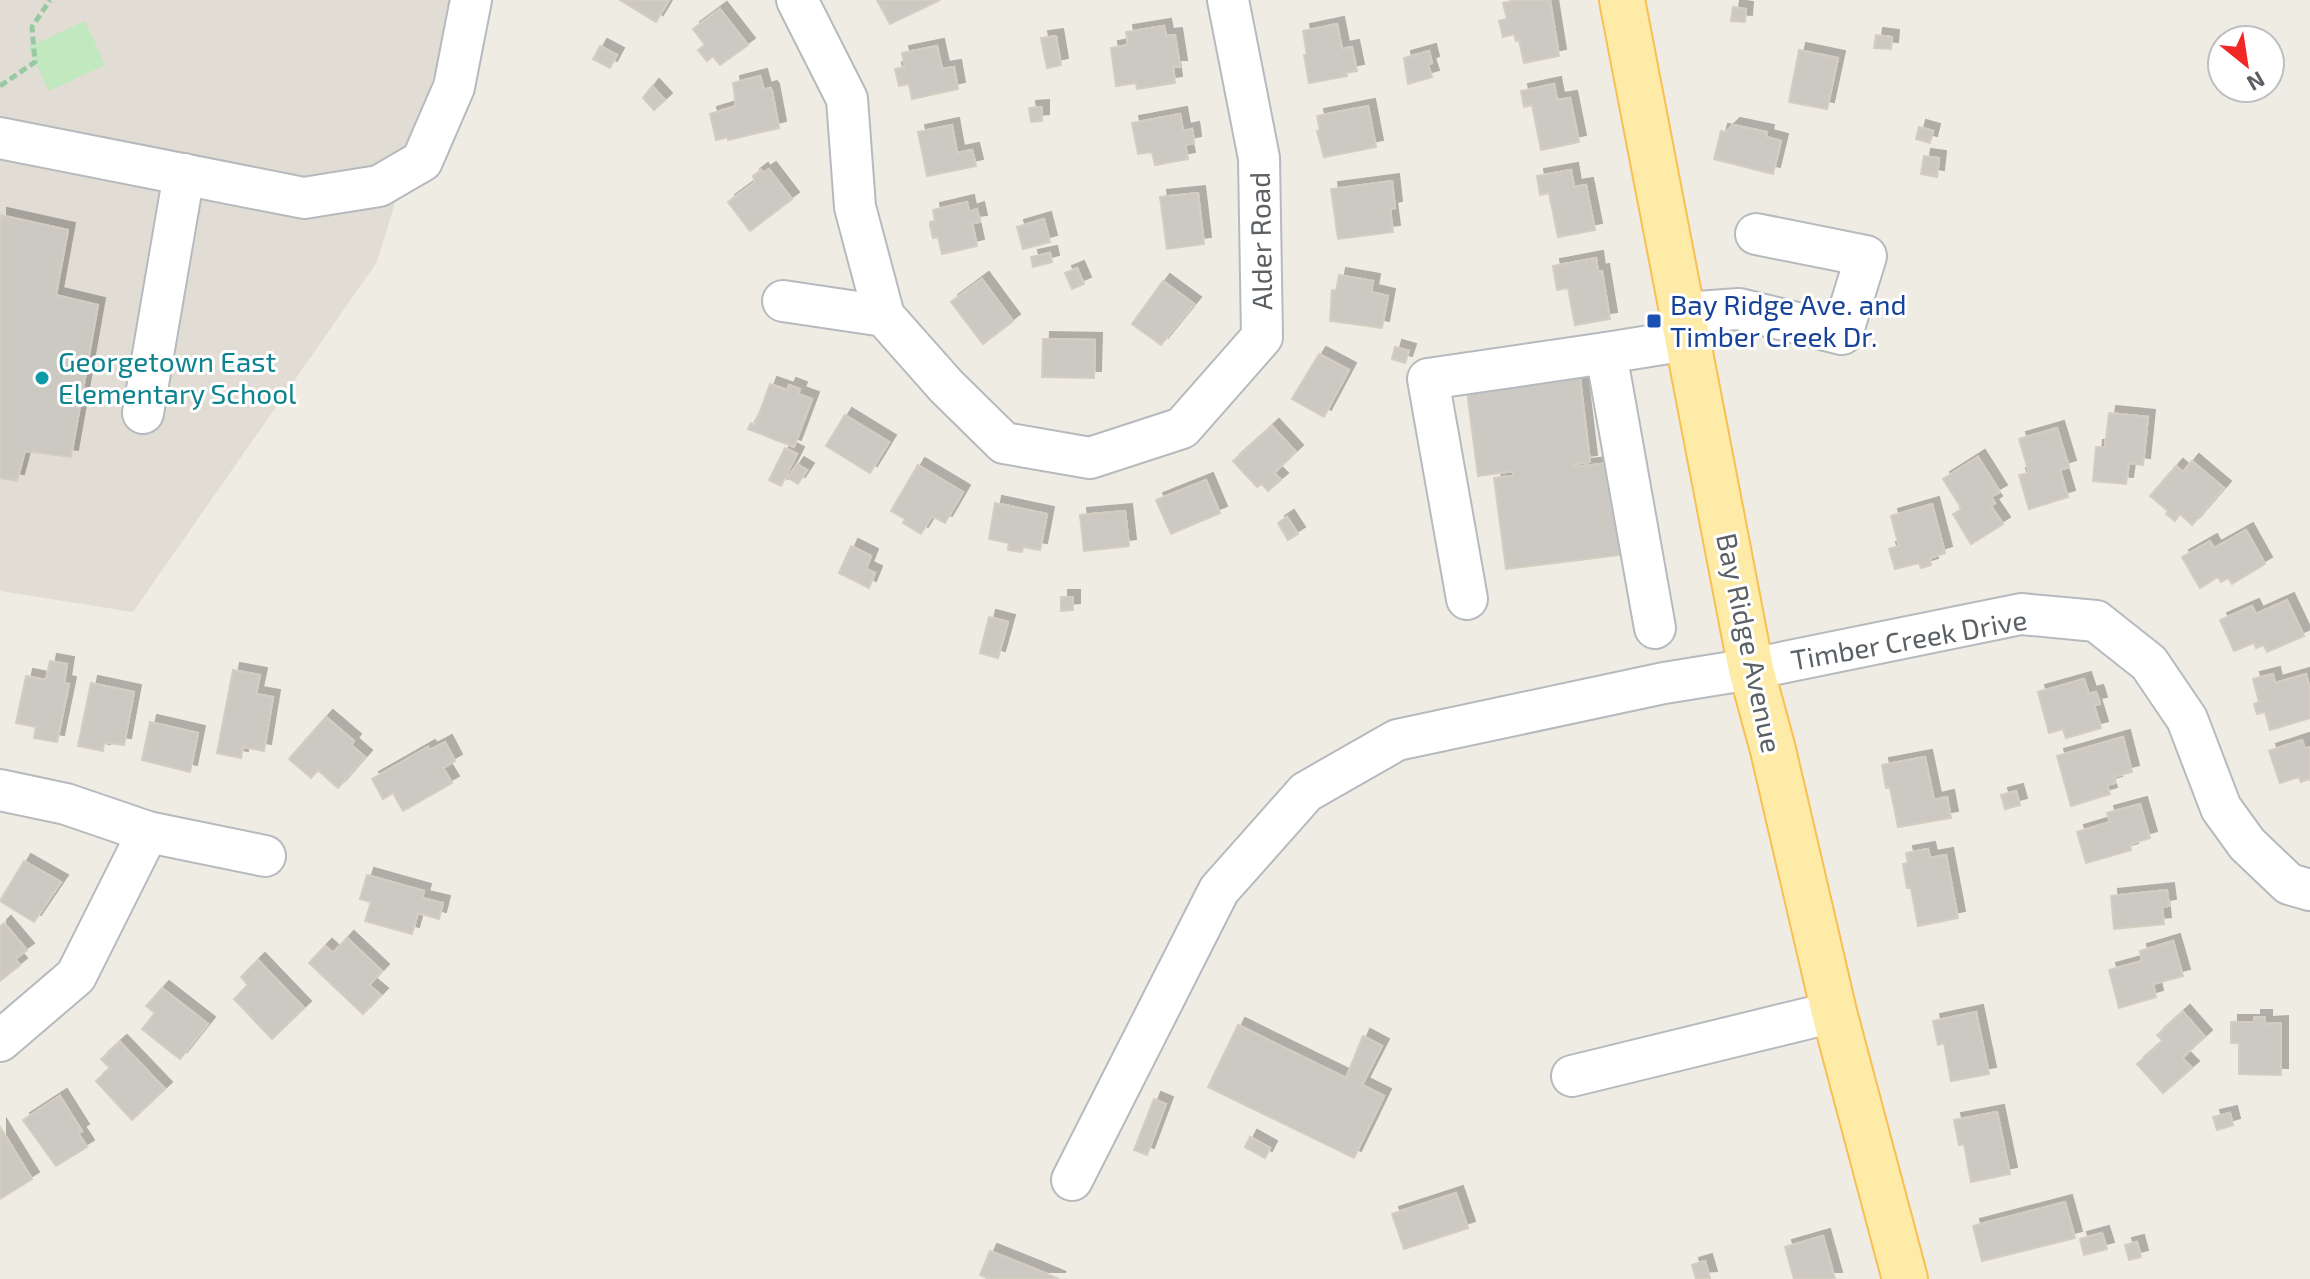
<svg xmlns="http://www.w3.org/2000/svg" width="2310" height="1279" viewBox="0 0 2310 1279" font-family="'Exo 2',sans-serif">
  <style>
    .education { fill: #e1ddd4 }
    .green { fill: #c1e8be }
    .building { fill: #ccc8c2; stroke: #d4cdc1; stroke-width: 2; filter: url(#shadow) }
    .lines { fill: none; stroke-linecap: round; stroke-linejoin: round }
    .minor-casing { stroke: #b6babe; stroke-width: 44 }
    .major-casing { stroke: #f9bf52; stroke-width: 48 }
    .path { stroke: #97caa2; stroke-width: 5; stroke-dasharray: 8 4; stroke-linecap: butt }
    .minor { stroke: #fff; stroke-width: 40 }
    .major { stroke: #ffeba8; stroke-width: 44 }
    .transit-dot { fill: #1a4fb4; stroke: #fff; stroke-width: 3 }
    .culture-dot { fill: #0f9aa8; stroke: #fff; stroke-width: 3 }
    .labels { text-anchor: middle; stroke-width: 6; stroke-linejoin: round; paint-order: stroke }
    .street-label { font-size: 28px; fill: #5b6065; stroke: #fff }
    .transit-label { font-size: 28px; fill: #164399; stroke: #fff; text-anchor: start }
    .culture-label { font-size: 28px; fill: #0d838f; stroke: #fff; text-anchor: start }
  </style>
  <defs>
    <filter id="shadow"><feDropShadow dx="7" dy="-7" stdDeviation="0" flood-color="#0004"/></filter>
  </defs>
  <rect width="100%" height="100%" fill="#efece3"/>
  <polygon class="education" points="0,0 457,0 377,262 133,612 0,591"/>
  <polygon class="green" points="85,21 105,65 49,91 28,47"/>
  <g class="building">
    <polygon points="620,0 669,0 656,22"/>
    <polygon points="877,0 876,0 940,0 890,24"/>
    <polygon points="1517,0 1550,0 1559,56 1524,63 1519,40 1516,41 1514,34 1503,37 1499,21 1507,19 1503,3"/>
    <polygon points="1733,7 1746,9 1745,22 1731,21"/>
    <polygon points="720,9 748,45 720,65 713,56 707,61 698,50 705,45 693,29"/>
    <polygon points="1337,24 1342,49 1352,47 1357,71 1346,73 1347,76 1309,83 1304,55 1307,55 1303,31"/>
    <polygon points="1164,26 1166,36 1175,35 1180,67 1173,67 1175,83 1137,89 1136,83 1116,86 1111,48 1128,45 1126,32"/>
    <polygon points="1876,35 1892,37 1891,49 1874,48"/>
    <polygon points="1056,36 1061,65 1047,68 1041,38"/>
    <polygon points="600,46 617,55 610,68 593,59"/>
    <polygon points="937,46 942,69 954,67 958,89 912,99 909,84 899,86 895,69 905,67 902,53"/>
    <polygon points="1799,50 1838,58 1827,109 1789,102"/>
    <polygon points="1429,51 1432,63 1428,65 1432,77 1408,84 1404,58"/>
    <polygon points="760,76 764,90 770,88 772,91 779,128 728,140 728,137 716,140 710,114 736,106 733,83"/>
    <polygon points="1554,84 1557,100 1570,98 1579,142 1541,150 1532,105 1524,107 1521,91"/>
    <polygon points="652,86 665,100 654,110 643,98"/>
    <polygon points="1368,106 1376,147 1324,157 1317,131 1320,131 1317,116"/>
    <polygon points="1042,107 1042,121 1031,122 1029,108"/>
    <polygon points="1180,114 1183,131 1192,129 1193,134 1194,143 1185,145 1188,159 1155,165 1152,152 1138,154 1132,123"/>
    <polygon points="952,125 957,153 972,150 976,166 927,176 918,132"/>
    <polygon points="1733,125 1767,132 1766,137 1781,141 1773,174 1714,159 1721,131 1726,132"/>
    <polygon points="1919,127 1933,131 1930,143 1916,139"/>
    <polygon points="1924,156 1939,158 1937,177 1921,174"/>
    <polygon points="769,169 792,199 750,231 728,202 755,182 753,176 761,170 763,173"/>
    <polygon points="1571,170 1574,187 1586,185 1595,230 1558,237 1549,193 1540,195 1537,176"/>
    <polygon points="1392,181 1395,208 1390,209 1393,232 1338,239 1331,189"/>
    <polygon points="1198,193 1204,244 1167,249 1160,197"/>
    <polygon points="967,202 969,212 977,209 980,222 972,223 977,246 942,254 938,237 933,238 930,226 930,222 935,221 933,210"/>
    <polygon points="0,215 68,230 56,295 98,305 71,457 25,451 17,481 0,478"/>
    <polygon points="1044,219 1050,242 1023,249 1017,227"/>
    <polygon points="1050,253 1052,262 1033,267 1031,257"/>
    <polygon points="1596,258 1598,272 1602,271 1610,319 1575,325 1568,288 1557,290 1553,266"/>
    <polygon points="1077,268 1084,284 1072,289 1065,273"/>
    <polygon points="1339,275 1373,281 1371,292 1388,296 1382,328 1330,321 1332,290 1336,291"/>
    <polygon points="982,279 1013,321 983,344 951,302"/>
    <polygon points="1163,281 1194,304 1161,345 1132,324"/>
    <polygon points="1043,339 1095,340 1094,378 1042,377"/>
    <polygon points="1395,347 1409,351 1405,363 1392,359"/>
    <polygon points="1319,354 1349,370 1324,417 1292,399"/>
    <polygon points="1579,370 1590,462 1574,464 1574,467 1609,463 1620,555 1506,569 1494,478 1513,476 1513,471 1478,476 1466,384"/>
    <polygon points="770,384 787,390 789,385 797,388 800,389 798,394 812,399 794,447 748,429 751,423 755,425"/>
    <polygon points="2109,413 2148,417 2143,465 2129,463 2126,484 2093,481 2096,447 2105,447"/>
    <polygon points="845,415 889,442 870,473 826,446"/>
    <polygon points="1272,426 1296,452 1274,473 1281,480 1268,491 1262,484 1257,487 1233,461"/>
    <polygon points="2057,428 2069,467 2060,470 2068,497 2029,509 2019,475 2029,473 2019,439"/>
    <polygon points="785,448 797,454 781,486 769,480"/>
    <polygon points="1978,457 2000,492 1991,497 1995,503 1991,506 2003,524 1971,544 1953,514 1962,509 1943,479"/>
    <polygon points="2192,461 2224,488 2192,525 2180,514 2175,521 2166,514 2168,511 2150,496 2176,466 2183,472"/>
    <polygon points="797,464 807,470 798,484 788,478"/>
    <polygon points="918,465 963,492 945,523 932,516 921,534 903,523 905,519 891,511"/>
    <polygon points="1206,480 1220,513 1171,534 1156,500"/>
    <polygon points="995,503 1047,514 1040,550 1023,547 1022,552 1008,550 1009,543 989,539"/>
    <polygon points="1932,504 1945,553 1930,558 1931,565 1921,568 1919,563 1895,569 1889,549 1899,546 1891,516"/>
    <polygon points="1125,511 1129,546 1084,551 1080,515"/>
    <polygon points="1287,517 1298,534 1288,540 1278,523"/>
    <polygon points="2246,530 2265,564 2232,584 2228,578 2221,582 2218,577 2200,588 2182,557 2210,541 2214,548"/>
    <polygon points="851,546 871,556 866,569 875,573 869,588 839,573"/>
    <polygon points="1061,597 1073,597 1073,610 1061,611"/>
    <polygon points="2287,600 2304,636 2267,652 2264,645 2256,648 2254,643 2234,651 2220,620 2252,606 2256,614"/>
    <polygon points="989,617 1008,622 998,658 980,653"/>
    <polygon points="50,661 67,664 64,683 69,684 57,742 34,738 36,727 16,723 26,676 46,680"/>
    <polygon points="233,670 260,675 256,694 273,697 264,751 243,747 241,758 217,753"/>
    <polygon points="2273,674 2275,683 2306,674 2310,690 2310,718 2270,730 2265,712 2257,714 2254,704 2259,702 2253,679"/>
    <polygon points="2084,679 2089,694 2096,692 2097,694 2100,704 2094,705 2101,728 2066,738 2063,729 2049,733 2038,692"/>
    <polygon points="91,683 134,692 124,745 104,742 103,751 78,746"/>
    <polygon points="326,717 354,741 351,745 365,757 338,788 318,770 311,778 289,759"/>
    <polygon points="150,722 198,733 190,772 142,760"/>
    <polygon points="2123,737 2132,772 2113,777 2115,783 2107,785 2110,794 2071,806 2057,756"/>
    <polygon points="2302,740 2305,749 2310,747 2310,781 2309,779 2301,782 2299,777 2280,783 2269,751"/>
    <polygon points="445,742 455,761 443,768 452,783 403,811 393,793 383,799 372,779 428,747 430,750"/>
    <polygon points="1925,757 1934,800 1947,797 1951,818 1898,827 1890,787 1886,788 1882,765"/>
    <polygon points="2016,791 2020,805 2005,809 2001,795"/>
    <polygon points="2140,804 2150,838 2130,844 2131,850 2086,863 2077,832 2110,822 2107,813"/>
    <polygon points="1928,849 1930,858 1946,855 1958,918 1918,926 1911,888 1907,888 1903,864 1908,863 1906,853"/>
    <polygon points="24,861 61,882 34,922 0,901"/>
    <polygon points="367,875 424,891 422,898 443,903 439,919 418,913 412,934 365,921 371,902 360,899"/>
    <polygon points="2167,890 2169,906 2162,907 2164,924 2114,929 2111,896"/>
    <polygon points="4,923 27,950 15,959 20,965 0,981 0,927"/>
    <polygon points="347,938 382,971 369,985 381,995 363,1014 309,963 325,946 333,953"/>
    <polygon points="2173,941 2183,976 2153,984 2156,997 2119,1008 2109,970 2142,961 2140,951"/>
    <polygon points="258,960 304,1008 272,1039 234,999 248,985 241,977"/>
    <polygon points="162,988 208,1024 180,1059 142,1029 155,1013 146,1006"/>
    <polygon points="1976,1012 1989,1074 1951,1081 1944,1043 1938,1045 1933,1021"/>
    <polygon points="2183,1012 2205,1037 2182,1058 2192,1068 2163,1093 2137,1064 2163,1041 2157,1035"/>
    <polygon points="2254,1017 2265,1017 2265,1024 2281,1023 2281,1075 2239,1074 2239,1043 2231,1043 2231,1022 2254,1022"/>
    <polygon points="1238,1025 1346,1078 1363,1036 1382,1046 1362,1085 1384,1096 1354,1158 1208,1087"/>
    <polygon points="120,1042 165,1089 132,1120 96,1081 110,1068 101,1059"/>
    <polygon points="60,1096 82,1131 78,1133 87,1147 56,1166 23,1120"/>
    <polygon points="1154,1099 1166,1104 1147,1155 1134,1150"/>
    <polygon points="1997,1112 2010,1174 1971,1182 1964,1144 1959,1145 1954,1120"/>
    <polygon points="2230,1113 2233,1125 2217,1130 2213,1117"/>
    <polygon points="0,1127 32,1179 0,1199"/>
    <polygon points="1250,1137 1270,1148 1265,1158 1245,1147"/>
    <polygon points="1456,1193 1468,1228 1404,1249 1392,1214"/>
    <polygon points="2065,1202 2075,1238 1982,1261 1973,1226"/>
    <polygon points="2102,1233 2107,1249 2084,1255 2080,1239"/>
    <polygon points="1823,1236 1835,1279 1794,1279 1785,1247"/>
    <polygon points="2137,1242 2141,1257 2129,1260 2125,1245"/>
    <polygon points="990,1251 1035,1269 1059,1279 989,1279 980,1275"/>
    <polygon points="1705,1261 1710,1278 1696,1279 1692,1265"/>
  </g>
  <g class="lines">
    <g class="minor-casing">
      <g id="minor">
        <polyline points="797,0 847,99 855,207 884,316 946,386 1004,443 1090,458 1182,428 1262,337 1259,158 1228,0"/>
        <polyline points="0,138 304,198 379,186 422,161 454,87 471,0"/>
        <polyline points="783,301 884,316"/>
        <polyline points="1683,313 1739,309 1842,334 1866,256 1756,234"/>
        <polyline points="143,413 184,174"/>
        <polyline points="1467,599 1428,379 1606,353"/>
        <polyline points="1655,628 1606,353 1687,340"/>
        <polyline points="0,790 66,804 148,832 265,856"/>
        <polyline points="0,1041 76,976 148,832"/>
        <polyline points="1572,1076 1834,1012"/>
        <polyline points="1072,1180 1219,890 1306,792 1397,740 1664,683 1751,669 2021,614 2096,621 2149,663 2187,719 2221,808 2247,844 2289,884 2310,890"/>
      </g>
    </g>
    <g class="major-casing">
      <polyline id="major" points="1622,0 1751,669 1773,750 1834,1012 1905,1279"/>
    </g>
    <polyline class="path" points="0,86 35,62 32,27 50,0"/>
    <use href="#minor" class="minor"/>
    <use href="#major" class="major"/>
  </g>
  <rect class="transit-dot" x="1646" y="313" width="16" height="16" rx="4"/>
  <circle class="culture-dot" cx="42" cy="378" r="8"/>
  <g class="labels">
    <g class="street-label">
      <text transform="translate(1261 241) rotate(-91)" y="10">Alder Road</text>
      <text transform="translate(1909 640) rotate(-10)" y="10">Timber Creek Drive</text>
      <text transform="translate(1749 643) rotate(78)" y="10">Bay Ridge Avenue</text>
    </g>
    <g class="transit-label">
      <text x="1670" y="315">Bay Ridge Ave. and<tspan x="1670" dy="32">Timber Creek Dr.</tspan></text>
    </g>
    <g class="culture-label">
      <text x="58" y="372">Georgetown East<tspan x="58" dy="32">Elementary School</tspan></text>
    </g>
  </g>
  <g transform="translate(2246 64) rotate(150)"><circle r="38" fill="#ffffff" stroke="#bdbfc1" stroke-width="2"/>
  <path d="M0-6L14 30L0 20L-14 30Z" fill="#f32726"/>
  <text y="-12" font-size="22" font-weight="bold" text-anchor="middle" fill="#5b6065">N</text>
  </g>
</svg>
